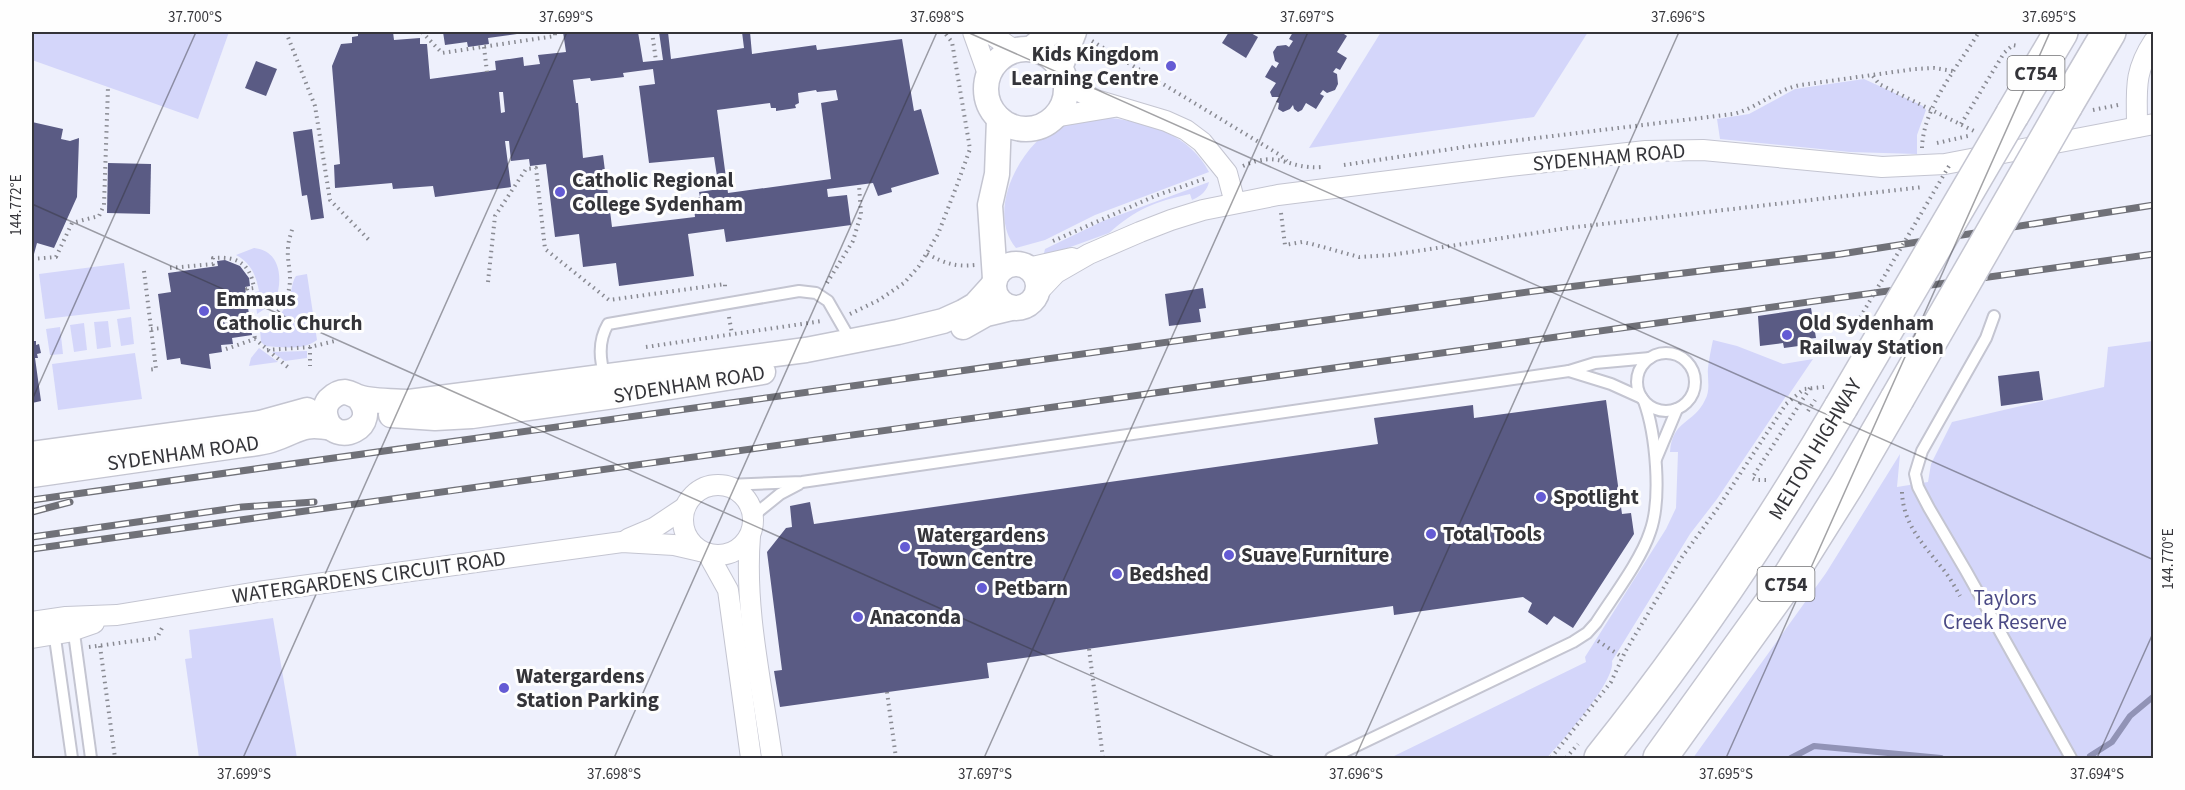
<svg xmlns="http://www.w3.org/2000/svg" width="2185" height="790" viewBox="0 0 2185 790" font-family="'Source Sans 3',sans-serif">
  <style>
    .green { fill: #d4d6fa }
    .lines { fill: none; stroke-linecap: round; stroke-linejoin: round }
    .stream { stroke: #9193b6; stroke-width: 6 }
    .building { fill: #5a5b84; fill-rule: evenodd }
    .service-casing { stroke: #c4c5d1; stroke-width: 14 }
    .minor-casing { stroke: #c4c5d1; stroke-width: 22 }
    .tertiary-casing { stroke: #c4c5d1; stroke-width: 27 }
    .trunk-casing { stroke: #c4c5d1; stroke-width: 36 }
    .path { stroke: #898a92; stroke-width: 4; stroke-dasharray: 1.5 4.5; stroke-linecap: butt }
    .service { stroke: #fff; stroke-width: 10 }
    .minor { stroke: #fff; stroke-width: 20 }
    .tertiary { stroke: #fff; stroke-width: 24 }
    .trunk { stroke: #fff; stroke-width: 33 }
    .rail-casing { stroke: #707178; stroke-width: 7 }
    .rail { stroke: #fefefe; stroke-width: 4.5; stroke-dasharray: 14; stroke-linecap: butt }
    .trunk-bridge-casing { stroke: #c4c5d1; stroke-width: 36; stroke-linecap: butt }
    .path-bridge { stroke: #898a92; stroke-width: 4; stroke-dasharray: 1.5 4.5; stroke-linecap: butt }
    .trunk-bridge { stroke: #fff; stroke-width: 33 }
    .ticks { fill: none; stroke: #343439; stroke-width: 1.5; stroke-opacity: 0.45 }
    .poi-dot { fill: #645bd4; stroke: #fefefe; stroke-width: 2 }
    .labels { text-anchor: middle; stroke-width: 6; stroke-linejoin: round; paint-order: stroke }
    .shield { fill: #fefefe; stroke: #717174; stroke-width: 1.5 }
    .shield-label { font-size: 20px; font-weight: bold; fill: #343439 }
    .poi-label { font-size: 21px; font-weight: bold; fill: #343439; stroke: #fefefe; text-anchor: start }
    .street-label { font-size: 21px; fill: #343439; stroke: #fefefe }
    .park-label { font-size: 21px; fill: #4a4984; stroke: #fefefe }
    .neatline { fill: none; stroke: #343439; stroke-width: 2 }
    .ticks-label { font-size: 15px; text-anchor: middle; fill: #343439 }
  </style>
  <rect width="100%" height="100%" fill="#eef0fc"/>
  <g class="green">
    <polygon points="32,32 229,32 198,119 32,60"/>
    <polygon points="1381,32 1588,32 1534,117 1309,148"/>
    <polygon points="1864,79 1923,106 1926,110 1917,135 1917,154 1850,152 1720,139 1717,119 1749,114 1795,89"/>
    <path d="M1111,118C1150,123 1190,135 1209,172L1095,215L1045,240L1016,248C985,211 1021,142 1060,125C1075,119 1094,119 1111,118Z"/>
    <path d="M1209,182C1207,191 1201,196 1192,200L1190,194C1154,202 1136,209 1109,233L1043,257L1045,249L1103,221Z"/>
    <path d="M254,248C282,251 283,281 275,302L257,314L255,292L259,291C256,275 251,263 236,255Z"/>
    <polygon points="124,263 130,309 45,319 39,274"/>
    <path d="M307,274L317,340C302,351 283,347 265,346L261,342L260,329C274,323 286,311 290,296C292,289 292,282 296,276Z"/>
    <polygon points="131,317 134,344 121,346 117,319"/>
    <polygon points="108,321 111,347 97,349 94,322"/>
    <polygon points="84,323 87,350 74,352 70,325"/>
    <polygon points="60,327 63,354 50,355 46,329"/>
    <path d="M1713,340L1737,346L1783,364L1813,359L1788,396H1786L1717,499L1690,534L1612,661C1616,681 1562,741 1547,758H1390L1586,662L1585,657L1666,529L1676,508L1678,452H1670C1672,420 1694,424 1705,400C1711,389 1707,379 1708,368C1709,359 1711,349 1713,340Z"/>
    <polygon points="2153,341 2153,758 1693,758 1826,573 1900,454 1897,487 1928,482 1931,464 1952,422 2104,387 2108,347"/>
    <polygon points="259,348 278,362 249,366 251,358"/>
    <polygon points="307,351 307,358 285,361 272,352"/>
    <polygon points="135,353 142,399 58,410 52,364"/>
    <polygon points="273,618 297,758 199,758 185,659 192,658 189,630"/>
  </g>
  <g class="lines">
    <g class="stream">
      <polyline points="2090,756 2112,742 2130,716 2154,696"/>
      <polyline points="1791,758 1814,746 1941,758"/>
    </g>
  </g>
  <g class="building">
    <path d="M358,32H393L394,40L420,38V44H427L430,79L496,70L495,61L523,57L524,66L540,64L538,55L566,52L563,32H638L643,62L663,60L659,32H668L671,59L744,48L742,32H750L752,54L816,45L817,50L902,39L914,111L921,109L939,174L891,188L892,192L878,196L873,183L827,189L828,197L847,195L851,225L726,242L724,229L688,234L694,276L619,286L616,263L583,267L579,234L555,237L546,164L530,166L529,159L511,161L509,141H505L511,187L435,197L433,186L393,189L392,183L335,188L334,165L340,164L332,66L341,44L352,43V37L358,36ZM653,69L655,84L639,86L649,163L714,157L719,189L699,192L700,197L693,198L695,217L612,227L603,155L583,158L578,103H576L573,80L590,78L591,81L624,77L623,73ZM816,90L817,92L836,90L838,100L821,103L831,179L728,193L717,110L770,103L771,108H776V111L796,108L795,105L799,103L798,93ZM499,92H503L505,112L501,113Z"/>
    <polygon points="443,32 517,32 517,34 488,38 489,44 468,47 467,42 445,45"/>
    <polygon points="1229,32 1249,32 1258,37 1246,58 1222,43"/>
    <polygon points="1293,32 1306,33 1307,32 1341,32 1347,36 1337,52 1347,58 1340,70 1336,68 1333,72 1337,74 1338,84 1335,90 1327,93 1323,90 1320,94 1324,96 1316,109 1306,103 1302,110 1298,112 1294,109 1293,105 1290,109 1283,112 1278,109 1279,103 1276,102 1279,97 1272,97 1270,92 1276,83 1265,77 1272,65 1276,68 1279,63 1275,61 1273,52 1277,46 1286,45 1289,47 1293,41 1289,39"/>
    <polygon points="256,61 277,69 266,96 245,88"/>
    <polygon points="32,122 63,129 61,139 70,141 79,138 77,197 54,248 37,243 34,254 32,253"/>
    <polygon points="312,129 324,218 311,220 307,195 302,196 293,132"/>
    <polygon points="108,163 151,164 150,214 107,213"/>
    <polygon points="225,260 240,266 249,278 250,286 245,287 252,335 232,338 233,344 221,345 222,352 209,354 211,369 181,364 180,358 167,360 158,294 171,292 168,273 218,266 217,261"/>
    <polygon points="1203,288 1206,308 1199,309 1201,322 1169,326 1165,294"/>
    <polygon points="1811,308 1816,338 1806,339 1806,345 1784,348 1783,343 1760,346 1758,316"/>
    <polygon points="32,341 36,341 36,345 39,344 41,353 37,354 38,358 35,358 41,401 32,403"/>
    <polygon points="2039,371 2043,400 2001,406 1998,376"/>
    <polygon points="1606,400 1622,514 1631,513 1634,534 1573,628 1554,616 1547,625 1528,612 1532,603 1523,597 1394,615 1393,606 987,663 989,678 780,707 774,671 782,670 767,552 786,528 792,527 790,506 810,502 814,524 1378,444 1374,418 1473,405 1474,418"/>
  </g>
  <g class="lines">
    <g class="service-casing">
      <g id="service">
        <polyline points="1994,316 1986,338 1922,451 1915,474 1918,487 1929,508 1966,571 2071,758"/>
        <circle cx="1666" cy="382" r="29"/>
        <polyline points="1569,371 1611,384 1642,398"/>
        <path d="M605,376C599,358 598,341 608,324L799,291L816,293L828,301L851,341"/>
        <polyline points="1656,459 1677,409"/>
        <polyline points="726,485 802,482 1569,371 1595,363 1650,358"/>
        <polyline points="753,516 780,494 799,484"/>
        <polyline points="73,626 91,758"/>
        <polyline points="54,631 72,758"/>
        <path d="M1331,758L1573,642L1587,633L1596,623C1612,598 1641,560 1650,532C1662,499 1656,434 1644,401"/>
      </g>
    </g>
    <g class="minor-casing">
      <g id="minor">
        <polyline points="973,32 988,74"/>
        <polyline points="988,32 1014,50"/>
        <polyline points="1064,76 1079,91 1096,100 1166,121 1186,130 1202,142 1227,173 1235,203"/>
        <polyline points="1054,117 1114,107"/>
        <path d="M2137,127C2137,90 2133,73 2154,41"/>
        <polyline points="1028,268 1072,258"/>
        <polyline points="1037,293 1056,273 1089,254 1140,232 1171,220 1203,210 1278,195 1509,166 1646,151 1703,150 1882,167 1945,164 2154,124"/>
        <circle cx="718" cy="520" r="35"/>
        <path d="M750,536C744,610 762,685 772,758"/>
        <polyline points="628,539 654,528 684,508"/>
        <polyline points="708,554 728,590 751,758"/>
        <polyline points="32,622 66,617 117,615 258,592 622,542 674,545 700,551"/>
        <polyline points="32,638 68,632 94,623"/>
      </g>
    </g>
    <g class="tertiary-casing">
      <g id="tertiary">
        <polyline points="1031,49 1051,32"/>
        <circle cx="1026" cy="89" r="40"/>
        <polyline points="1060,68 1074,32"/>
        <circle cx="1016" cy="286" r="22"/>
        <polyline points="995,279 990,205 997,174 999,119"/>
        <polyline points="963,327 986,314 1011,308"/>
        <path d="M358,397C383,427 334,448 326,418C324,412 325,405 329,400C333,396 339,392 345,392C351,393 353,395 358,397C373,402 394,401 409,402L806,350L898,332L943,321L963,312L975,305L994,284"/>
        <polyline points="391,415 435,418 472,416 614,396 763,372"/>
        <polyline points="32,454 260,423 307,410"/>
        <path d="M32,475L242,445C252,444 262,443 271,440C300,431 299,422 332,428"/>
      </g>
    </g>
    <g class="trunk-casing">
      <g id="trunk">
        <polyline points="2066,105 2109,32"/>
        <polyline points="2012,115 2061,32"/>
        <path d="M1601,758C1690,647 1769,530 1841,407"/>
        <polyline points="1660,758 1783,587 1847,485 1897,399"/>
      </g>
    </g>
    <g class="path">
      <polyline points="258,32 272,32"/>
      <polyline points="286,32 315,106 330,200 371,242"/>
      <polyline points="422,32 442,53 555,36 555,32"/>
      <polyline points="652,32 656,61"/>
      <polyline points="1092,41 1280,155 1287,161"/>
      <polyline points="484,47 487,72"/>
      <polyline points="1873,76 1879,84 1974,131"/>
      <polyline points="2093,110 2118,105"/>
      <polyline points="1961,124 2004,53 2013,45 2019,46"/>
      <polyline points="1937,143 1968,136"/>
      <path d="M1922,148C1923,107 1959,65 1979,32"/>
      <path d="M1344,165L1471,146L1733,114C1758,108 1776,89 1801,85L1915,69L1934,68L1953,71"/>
      <path d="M1243,166C1280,149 1287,170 1322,167"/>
      <polyline points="1281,213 1285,245 1302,242 1312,244 1359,257 1391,255 1568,228 1923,187"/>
      <polyline points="1053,241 1155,196 1207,178"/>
      <path d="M927,254C945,263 954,267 975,265"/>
      <polyline points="32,259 56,257 72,223 99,216 104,205 108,87"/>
      <path d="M170,268L213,264V258C237,256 250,263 254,288L247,289L255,339"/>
      <polyline points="144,271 156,369 147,370"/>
      <polyline points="488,282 495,216 526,169 536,168 545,249 609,300 725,284 725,289"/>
      <polyline points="827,283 853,241 861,214 859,185"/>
      <polyline points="850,314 879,300 904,283 919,266 938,234 957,185 970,149 952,42 944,32"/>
      <polyline points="729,317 732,334"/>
      <path d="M253,328C275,319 290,304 290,278C290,268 287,259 288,249C288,241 291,234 293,226"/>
      <polyline points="151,329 163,328"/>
      <polyline points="310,347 310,366"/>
      <polyline points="646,347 822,321"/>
      <polyline points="226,349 255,339 290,369"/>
      <polyline points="267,350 310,347 335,341"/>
      <polyline points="1766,480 1756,480 1752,478 1810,388"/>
      <path d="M1902,492C1903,524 1923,544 1942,568C1949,576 1955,587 1960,596"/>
      <polyline points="1598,641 1622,657"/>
      <polyline points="100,646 115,758"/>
      <polyline points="89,647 157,638 163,626"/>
      <polyline points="1089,649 1103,758"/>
      <polyline points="887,692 896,758"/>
      <polyline points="1551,758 1611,682 1625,652 1682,557 1717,509 1786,404 1804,389 1824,387"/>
      <polyline points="1566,758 1578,744"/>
    </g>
    <use href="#service" class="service"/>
    <use href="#minor" class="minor"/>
    <use href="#tertiary" class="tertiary"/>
    <use href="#trunk" class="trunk"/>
    <g class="rail-casing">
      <g id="rail">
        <polyline points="32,500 1535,291 1841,254 2154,205"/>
        <polyline points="32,512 70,502"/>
        <polyline points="32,537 242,507 314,502"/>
        <polyline points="32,549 2154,254"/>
      </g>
    </g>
    <use href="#rail" class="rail"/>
    <g class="trunk-bridge-casing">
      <g id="trunk-bridge">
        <polyline points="1897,399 2066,105"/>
        <polyline points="1841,407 2012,115"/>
      </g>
    </g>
    <g class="path-bridge">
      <polyline points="1851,333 1949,166"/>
      <polyline points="1808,411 1815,400"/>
    </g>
    <use href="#trunk-bridge" class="trunk-bridge"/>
  </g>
  <path class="ticks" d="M967,32L2154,560M32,204L1276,758M32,400L196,32M243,758L567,32M614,758L937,32M984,758L1308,32M1355,758L1679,32M1726,758L2050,32M2097,758L2154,631"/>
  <g class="poi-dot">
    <circle cx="1171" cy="66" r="6"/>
    <circle cx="560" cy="192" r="6"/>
    <circle cx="204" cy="311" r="6"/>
    <circle cx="1787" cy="335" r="6"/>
    <circle cx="1541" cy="497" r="6"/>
    <circle cx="1431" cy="534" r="6"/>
    <circle cx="905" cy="547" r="6"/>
    <circle cx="1229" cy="555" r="6"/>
    <circle cx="1117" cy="574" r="6"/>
    <circle cx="982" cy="588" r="6"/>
    <circle cx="858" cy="617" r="6"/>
    <circle cx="504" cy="688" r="6"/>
  </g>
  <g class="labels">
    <g class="shield">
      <rect x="2007.5" y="56" width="57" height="34" rx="4.5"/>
      <rect x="1757.5" y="567" width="57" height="34" rx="4.5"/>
    </g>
    <g class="shield-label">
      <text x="2036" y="80">C754</text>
      <text x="1786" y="591">C754</text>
    </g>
    <g class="poi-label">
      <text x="1159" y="61" text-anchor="end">Kids Kingdom<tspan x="1159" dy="24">Learning Centre</tspan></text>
      <text x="572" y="187">Catholic Regional<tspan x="572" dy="24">College Sydenham</tspan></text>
      <text x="216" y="306">Emmaus<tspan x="216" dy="24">Catholic Church</tspan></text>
      <text x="1799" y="330">Old Sydenham<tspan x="1799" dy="24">Railway Station</tspan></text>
      <text x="1553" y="504">Spotlight</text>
      <text x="1443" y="541">Total Tools</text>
      <text x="917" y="542">Watergardens<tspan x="917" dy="24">Town Centre</tspan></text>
      <text x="1241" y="562">Suave Furniture</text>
      <text x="1129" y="581">Bedshed</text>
      <text x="994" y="595">Petbarn</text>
      <text x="870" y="624">Anaconda</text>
      <text x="516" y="683">Watergardens<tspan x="516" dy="24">Station Parking</tspan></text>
    </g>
    <g class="street-label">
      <text transform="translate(1609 157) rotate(-5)" y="7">SYDENHAM ROAD</text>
      <text transform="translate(689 384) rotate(-9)" y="7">SYDENHAM ROAD</text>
      <text transform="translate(1815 449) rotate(-59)" y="7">MELTON HIGHWAY</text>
      <text transform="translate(183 453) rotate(-8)" y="7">SYDENHAM ROAD</text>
      <text transform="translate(369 577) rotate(-8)" y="7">WATERGARDENS CIRCUIT ROAD</text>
    </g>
    <g class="park-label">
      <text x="2005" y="605">Taylors<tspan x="2005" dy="24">Creek Reserve</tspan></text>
    </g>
  </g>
  <rect width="2185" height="790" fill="none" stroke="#fefefe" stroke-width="66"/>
  <rect x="33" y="33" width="2119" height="724" class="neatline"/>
  <g class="ticks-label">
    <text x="195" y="22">37.700°S</text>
    <text x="566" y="22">37.699°S</text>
    <text x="937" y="22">37.698°S</text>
    <text x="1307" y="22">37.697°S</text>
    <text x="1678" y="22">37.696°S</text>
    <text x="2049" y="22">37.695°S</text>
    <text transform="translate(16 205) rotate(-90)" y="5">144.772°E</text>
    <text transform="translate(2168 559) rotate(-90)" y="5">144.770°E</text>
    <text x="244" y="779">37.699°S</text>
    <text x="614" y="779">37.698°S</text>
    <text x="985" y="779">37.697°S</text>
    <text x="1356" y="779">37.696°S</text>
    <text x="1726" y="779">37.695°S</text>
    <text x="2097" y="779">37.694°S</text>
  </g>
</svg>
